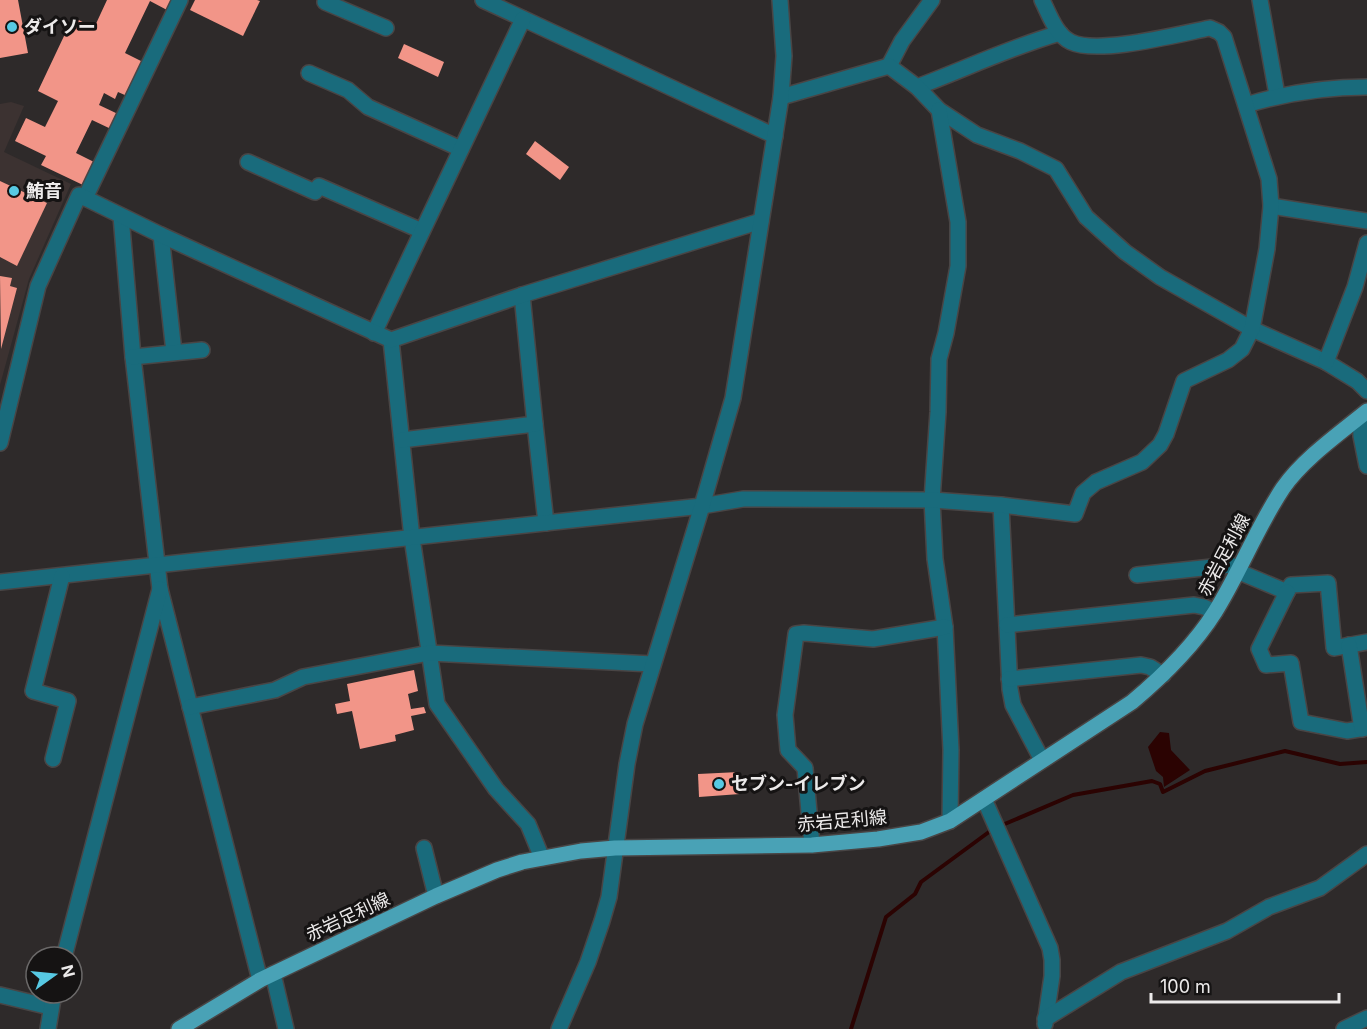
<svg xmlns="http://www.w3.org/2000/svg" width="1367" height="1029" viewBox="0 0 1367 1029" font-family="Inter,'Noto Sans JP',sans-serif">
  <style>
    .built { fill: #3c3231 }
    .water { fill: #2b0302 }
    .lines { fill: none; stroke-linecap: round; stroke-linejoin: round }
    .stream { stroke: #2b0302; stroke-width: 4 }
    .building { fill: #f29588 }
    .minor-casing { stroke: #494545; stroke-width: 18 }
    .major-casing { stroke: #494545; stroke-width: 18 }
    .minor { stroke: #196b7c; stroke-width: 15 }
    .major { stroke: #49a2b6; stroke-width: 15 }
    .poi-dot { fill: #57c9e3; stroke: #151313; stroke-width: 2 }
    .labels { text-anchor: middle; stroke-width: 6; stroke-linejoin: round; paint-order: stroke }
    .poi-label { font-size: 18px; font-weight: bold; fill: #eceaea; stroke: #151313; text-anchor: start }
    .street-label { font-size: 18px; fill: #eceaea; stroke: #151313 }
  </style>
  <rect width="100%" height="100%" fill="#2e2a2a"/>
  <polygon class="built" points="11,102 24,106 4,152 71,184 29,279 0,385 0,104"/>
  <polygon class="water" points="1160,732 1169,733 1171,750 1190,770 1164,787 1163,777 1156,771 1148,747"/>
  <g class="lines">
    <g class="stream">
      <polyline points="1000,826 1073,795 1152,781 1160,784 1163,792 1205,771 1285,751 1340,764 1367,762"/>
      <polyline points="851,1029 886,917 915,894 921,882 993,829"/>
    </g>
  </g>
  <g class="building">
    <polygon points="0,0 18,0 28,53 0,58"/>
    <polygon points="107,0 172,0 167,10 150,1 125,53 143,62 127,96 118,92 115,99 104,93 99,105 118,114 111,129 92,120 76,153 94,162 83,185 41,165 46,156 15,141 26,118 45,127 58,101 38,91 73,17 94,28"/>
    <polygon points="195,0 257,0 260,1 243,36 190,10"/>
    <polygon points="404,44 444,62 438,77 398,58"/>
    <polygon points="535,141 569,167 560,180 526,154"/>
    <polygon points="0,181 47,203 17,266 0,257"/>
    <polygon points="0,276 12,278 10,286 17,288 1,349"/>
    <polygon points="414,670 418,691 408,694 411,709 424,707 426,713 411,716 414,730 395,735 396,741 360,749 352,711 337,714 335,704 350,701 347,684"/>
    <polygon points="739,772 740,794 699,797 698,774"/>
  </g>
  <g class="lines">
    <g class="minor-casing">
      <g id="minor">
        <polyline points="483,0 775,136"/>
        <polyline points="1260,0 1277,95"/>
        <polyline points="325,2 386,28"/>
        <polyline points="889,66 902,41 932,0"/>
        <polyline points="309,73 348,90 368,107 461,149"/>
        <path d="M917,87C965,69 1011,47 1060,33"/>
        <polyline points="781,97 889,66 917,87 939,110 977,135 1020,151 1056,169 1086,217 1125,252 1160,277 1252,329 1326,362 1357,381 1367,391"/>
        <path d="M1246,105C1286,93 1325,87 1367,87"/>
        <polyline points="939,110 958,222 958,266 946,333 939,359 938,412 932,500 935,559 945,627 951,750 950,821"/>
        <polyline points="248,162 315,192 319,186 422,231"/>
        <polyline points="85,198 180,0"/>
        <polyline points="1271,206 1367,221"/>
        <polyline points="121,216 133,357 160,589 260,980"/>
        <polyline points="161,235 174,352"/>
        <polyline points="374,333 523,19"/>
        <polyline points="391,340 412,538 437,704 496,789 528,824 542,858"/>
        <polyline points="133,357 202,350"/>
        <polyline points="1326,362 1355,287 1367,243"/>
        <polyline points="1360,417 1361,436 1367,466"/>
        <polyline points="535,424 546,523"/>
        <polyline points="402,440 535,424 522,295"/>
        <polyline points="0,443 38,286 79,195 161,235 391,340 522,295 761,221"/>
        <polyline points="1001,505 1010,689 1013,705 1042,760"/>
        <polyline points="1137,575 1231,565 1237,571 1287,592 1291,585 1328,583 1334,648 1367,642"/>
        <path d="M0,582L702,506L743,499L932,500L1001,505L1075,514L1083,493L1096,482L1142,462L1160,445L1166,434L1184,381L1228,360L1242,349L1252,329L1267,249L1271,206L1269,179L1224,37L1219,32L1210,28C1179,34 1098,55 1071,42C1056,35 1049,14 1042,0"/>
        <polyline points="1287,592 1259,649 1266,665 1291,663 1301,722 1347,731 1367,728"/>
        <polyline points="1007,625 1194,605 1204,607 1215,612"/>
        <polyline points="1349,645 1362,729"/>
        <polyline points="1009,679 1141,665 1150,667 1163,675"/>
        <polyline points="190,707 275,690 303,677 429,653 653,664"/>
        <polyline points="53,759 68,701 33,691 62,576"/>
        <polyline points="984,799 1050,948 1052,960 1052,976 1045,1024"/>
        <polyline points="812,845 805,768 788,750 785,715 796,634 804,633 873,639 945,627"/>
        <polyline points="424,848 436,896"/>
        <polyline points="64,957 160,589"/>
        <polyline points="273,974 286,1029"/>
        <polyline points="0,995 50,1007"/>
        <polyline points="1045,1019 1121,972 1227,931 1269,907 1320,888 1367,854"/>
        <polyline points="48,1029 54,993"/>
        <polyline points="559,1029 588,962 602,921 609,897 627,764 635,724 702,506 733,398 781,97 784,56 780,0"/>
        <polyline points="1344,1029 1367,1018"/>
      </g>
    </g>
    <g class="major-casing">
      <path id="major" d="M179,1029L260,980L436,896L497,870L522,862L581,851L615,848L812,845L878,839L921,832L950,821L1132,702C1163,676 1193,647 1215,612C1240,572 1257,527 1283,488C1303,459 1340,433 1367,411"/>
    </g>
    <use href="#minor" class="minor"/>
    <use href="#major" class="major"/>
  </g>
  <g class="poi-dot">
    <circle cx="12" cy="27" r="6"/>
    <circle cx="14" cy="191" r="6"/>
    <circle cx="719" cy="784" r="6"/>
  </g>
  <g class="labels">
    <g class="poi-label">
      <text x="24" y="33">ダイソー</text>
      <text x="26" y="197">鮪音</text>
      <text x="731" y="790">セブン-イレブン</text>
    </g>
    <g class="street-label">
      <text transform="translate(1224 555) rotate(-62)" y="6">赤岩足利線</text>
      <text transform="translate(842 821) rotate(-5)" y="6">赤岩足利線</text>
      <text transform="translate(348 917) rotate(-25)" y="6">赤岩足利線</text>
    </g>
  </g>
  <g transform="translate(54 975) rotate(75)"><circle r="28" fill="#151313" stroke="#6b6969" stroke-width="1.5"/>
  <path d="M0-4.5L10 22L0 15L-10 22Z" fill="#57c9e3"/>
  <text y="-9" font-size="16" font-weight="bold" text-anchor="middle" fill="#eceaea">N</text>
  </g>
  <path d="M1151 993v9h188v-9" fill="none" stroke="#eceaea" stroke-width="3"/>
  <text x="1160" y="993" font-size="18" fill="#eceaea" stroke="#151313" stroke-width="4.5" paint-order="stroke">100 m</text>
</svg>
